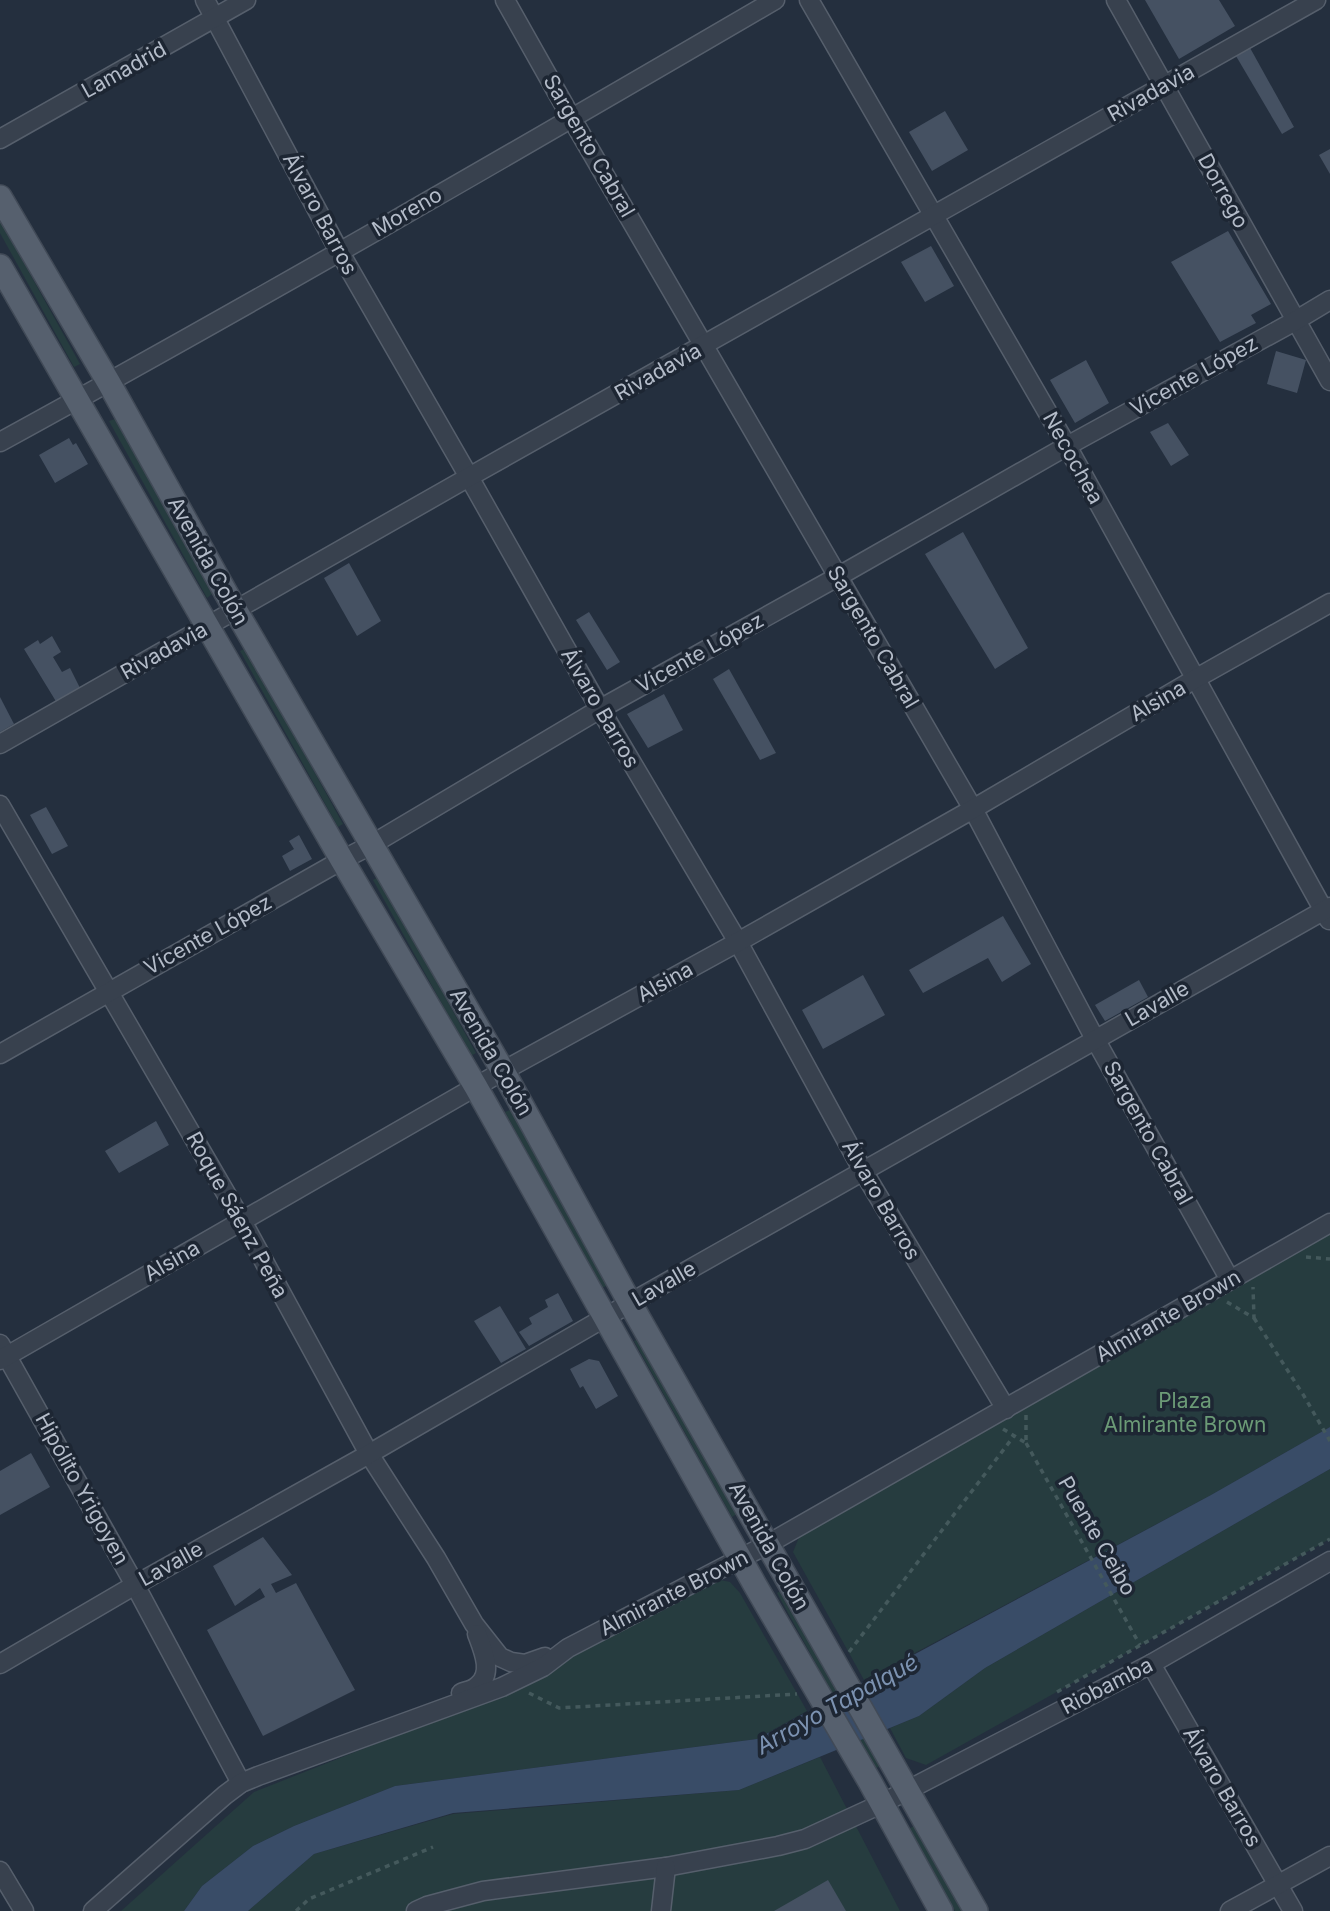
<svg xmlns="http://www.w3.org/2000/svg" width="1330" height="1911" viewBox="0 0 1330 1911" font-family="Inter,sans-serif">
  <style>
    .green { fill: #263c3f }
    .water { fill: #394c67 }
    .building { fill: #455162 }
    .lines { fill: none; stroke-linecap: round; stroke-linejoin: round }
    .minor-casing { stroke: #565f6c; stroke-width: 21 }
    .major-casing { stroke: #414a57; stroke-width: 26 }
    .path { stroke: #44595c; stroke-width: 3.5; stroke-dasharray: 5 5; stroke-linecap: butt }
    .minor { stroke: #38414e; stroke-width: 18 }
    .major { stroke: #56606e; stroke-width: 23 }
    .labels { text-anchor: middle; stroke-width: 7; stroke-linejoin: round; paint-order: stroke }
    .street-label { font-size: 21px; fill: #b4bcc9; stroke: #1d2633 }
    .park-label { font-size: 21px; fill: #6b9a76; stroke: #1d2633 }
    .water-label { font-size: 23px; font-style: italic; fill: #7c92b1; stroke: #1d2633 }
  </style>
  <rect width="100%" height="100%" fill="#242f3e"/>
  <g class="green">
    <polygon points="0,220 80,364 74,367 0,233"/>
    <polygon points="115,419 212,594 207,598 109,421"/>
    <polygon points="246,648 343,824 338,827 240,651"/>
    <polygon points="379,877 476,1053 471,1056 373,880"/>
    <polygon points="510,1110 608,1285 602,1288 505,1112"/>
    <polygon points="1330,1233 1330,1427 1211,1495 864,1680 793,1552 800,1535"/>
    <polygon points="640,1338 737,1514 732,1517 634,1341"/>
    <polygon points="1330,1469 1330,1539 926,1765 906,1758 890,1728 919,1716 985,1668"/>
    <polygon points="720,1580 730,1582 740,1593 807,1711 757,1739 395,1786 294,1826 253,1846 202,1886 184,1911 121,1911 254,1792 398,1735 504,1697 579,1653"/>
    <polygon points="782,1590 880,1766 874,1769 777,1593"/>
    <polygon points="820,1757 900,1911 248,1911 314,1854 453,1814 739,1790"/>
    <polygon points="915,1825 962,1911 955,1911 909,1829"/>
  </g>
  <polygon class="water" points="1330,1427 1330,1469 985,1668 919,1716 739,1790 453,1813 314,1854 248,1911 184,1911 202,1886 253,1846 294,1826 395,1786 757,1739 1211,1495"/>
  <g class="building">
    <polygon points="1145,0 1219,0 1235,26 1179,59"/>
    <polygon points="1249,46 1294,127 1282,134 1236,56"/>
    <polygon points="945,111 968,150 932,171 909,132"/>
    <polygon points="1330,149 1330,174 1319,155"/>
    <polygon points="1228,231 1271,304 1251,315 1256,323 1220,342 1171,262"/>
    <polygon points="931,246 954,286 925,302 901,262"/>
    <polygon points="1276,351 1306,360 1297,393 1267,384"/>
    <polygon points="1086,360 1109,403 1075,423 1050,380"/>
    <polygon points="1168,423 1189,455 1171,466 1150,432"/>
    <polygon points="69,438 73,445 76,443 88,464 55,483 39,455"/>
    <polygon points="963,532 1028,648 995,669 925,554"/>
    <polygon points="349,563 381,621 357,636 324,578"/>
    <polygon points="589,612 620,662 607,670 576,620"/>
    <polygon points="52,636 61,652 53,657 62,672 70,668 81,690 57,703 24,649 38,640 40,644"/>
    <polygon points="729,669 776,753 760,760 713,679"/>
    <polygon points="664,694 683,730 648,748 627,714"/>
    <polygon points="0,697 14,724 0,732"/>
    <polygon points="46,807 68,846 52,854 30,815"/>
    <polygon points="299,835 312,859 290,871 282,856 294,849 289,841"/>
    <polygon points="1003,916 1031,964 1002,982 988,958 923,993 909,970"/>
    <polygon points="863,975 885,1015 823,1049 802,1010"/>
    <polygon points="1139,980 1148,997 1105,1021 1095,1005"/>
    <polygon points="156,1121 169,1145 119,1173 105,1151"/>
    <polygon points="558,1293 573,1321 529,1346 519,1332 532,1324 529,1318 548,1307 545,1300"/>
    <polygon points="500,1306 526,1349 501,1363 474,1321"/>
    <polygon points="589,1359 599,1361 618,1396 596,1409 583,1386 580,1388 570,1369"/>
    <polygon points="31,1453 50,1487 0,1515 0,1471"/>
    <polygon points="263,1537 292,1575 271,1584 276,1593 296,1583 355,1690 263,1736 207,1630 265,1597 260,1588 235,1606 213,1566"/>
    <polygon points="828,1880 846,1911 774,1911"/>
  </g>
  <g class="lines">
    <g class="minor-casing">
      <g id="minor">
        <polyline points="205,0 339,251 469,477 600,709 738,942 863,1171 1006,1409"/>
        <polyline points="505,0 572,119 973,809 1095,1039 1230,1280"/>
        <polyline points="809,0 1067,446 1329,920"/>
        <polyline points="1116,0 1330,381"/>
        <polyline points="0,139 246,0"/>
        <path d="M0,442C261,299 518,150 775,0"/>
        <polyline points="0,744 469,477 1316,0"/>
        <polyline points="0,805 242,1221 369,1454 436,1558 474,1624 500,1657 511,1662 525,1664 545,1657"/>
        <polyline points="0,1054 342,860 371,845 600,709 839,576 1067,446 1295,321 1330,300"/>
        <polyline points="0,1344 135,1585 241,1783"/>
        <polyline points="0,1360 503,1071 738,942 973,809 1195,679 1330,603"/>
        <polyline points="0,1664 135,1585 369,1454 630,1303 1330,907"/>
        <polyline points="1151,1664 1293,1911"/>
        <path d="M461,1693C466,1691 473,1690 477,1686C494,1674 483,1650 477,1634"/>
        <polyline points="0,1871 24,1911"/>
        <polyline points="93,1911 225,1795 241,1783 258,1776 502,1687 543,1667 568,1648 768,1544 1330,1223"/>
        <polyline points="416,1911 427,1906 483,1891 666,1867 778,1846 805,1839 881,1804 1151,1664 1330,1561"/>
        <polyline points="661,1911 666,1867"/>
        <polyline points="1230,1911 1330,1856"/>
      </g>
    </g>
    <g class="major-casing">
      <g id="major">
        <polyline points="0,197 109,383 236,611 503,1071 630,1303 976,1911"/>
        <polyline points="0,266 342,860 476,1087 755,1585 870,1782 941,1911"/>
      </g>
    </g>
    <g class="path">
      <polyline points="1306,1257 1330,1259"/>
      <polyline points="1227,1302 1254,1318 1253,1287"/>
      <polyline points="1254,1318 1304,1396 1330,1441"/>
      <polyline points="1003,1429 1026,1443 1026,1415"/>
      <polyline points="1026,1443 1140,1645"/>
      <polyline points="849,1652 1014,1436"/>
      <polyline points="1057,1692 1330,1539"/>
      <polyline points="529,1693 559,1708 797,1694"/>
      <polyline points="296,1911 309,1899 433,1847"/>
    </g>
    <use href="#minor" class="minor"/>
    <use href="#major" class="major"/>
  </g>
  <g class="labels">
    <g class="street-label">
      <text transform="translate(124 70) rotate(-29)" y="7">Lamadrid</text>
      <text transform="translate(1151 93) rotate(-29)" y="7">Rivadavia</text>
      <text transform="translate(589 146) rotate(60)" y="7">Sargento Cabral</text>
      <text transform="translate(1223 191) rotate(61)" y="7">Dorrego</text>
      <text transform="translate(407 212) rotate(-30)" y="7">Moreno</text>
      <text transform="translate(320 214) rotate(62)" y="7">Álvaro Barros</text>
      <text transform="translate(658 372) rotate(-29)" y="7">Rivadavia</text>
      <text transform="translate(1194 376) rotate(-29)" y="7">Vicente López</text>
      <text transform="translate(1073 458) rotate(61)" y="7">Necochea</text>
      <text transform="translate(208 561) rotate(61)" y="7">Avenida Colón</text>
      <text transform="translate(873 637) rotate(60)" y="7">Sargento Cabral</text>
      <text transform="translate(164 651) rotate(-29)" y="7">Rivadavia</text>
      <text transform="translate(700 653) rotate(-29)" y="7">Vicente López</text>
      <text transform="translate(1158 701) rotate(-30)" y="7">Alsina</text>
      <text transform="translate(600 708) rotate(60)" y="7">Álvaro Barros</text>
      <text transform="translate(208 935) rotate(-29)" y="7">Vicente López</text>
      <text transform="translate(665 982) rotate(-29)" y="7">Alsina</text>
      <text transform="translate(1157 1004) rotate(-30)" y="7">Lavalle</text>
      <text transform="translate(491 1052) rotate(60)" y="7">Avenida Colón</text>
      <text transform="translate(1148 1133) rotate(61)" y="7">Sargento Cabral</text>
      <text transform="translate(881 1200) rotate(60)" y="7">Álvaro Barros</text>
      <text transform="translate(237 1215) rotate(61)" y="7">Roque Sáenz Peña</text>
      <text transform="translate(172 1261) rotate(-30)" y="7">Alsina</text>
      <text transform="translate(664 1284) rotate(-30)" y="7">Lavalle</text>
      <text transform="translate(1168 1316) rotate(-30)" y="7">Almirante Brown</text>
      <text transform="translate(82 1489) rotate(61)" y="7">Hipólito Yrigoyen</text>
      <text transform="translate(1097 1536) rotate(60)" y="7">Puente Ceibo</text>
      <text transform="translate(769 1546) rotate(61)" y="7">Avenida Colón</text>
      <text transform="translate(171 1564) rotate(-29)" y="7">Lavalle</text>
      <text transform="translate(674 1593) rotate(-27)" y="7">Almirante Brown</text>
      <text transform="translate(1107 1686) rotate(-27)" y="7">Riobamba</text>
      <text transform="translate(1222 1787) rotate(60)" y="7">Álvaro Barros</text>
    </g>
    <g class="park-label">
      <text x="1185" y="1408">Plaza<tspan x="1185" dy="24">Almirante Brown</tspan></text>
    </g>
    <g class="water-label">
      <text transform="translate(837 1704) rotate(-29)" y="8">Arroyo Tapalqué</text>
    </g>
  </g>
</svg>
